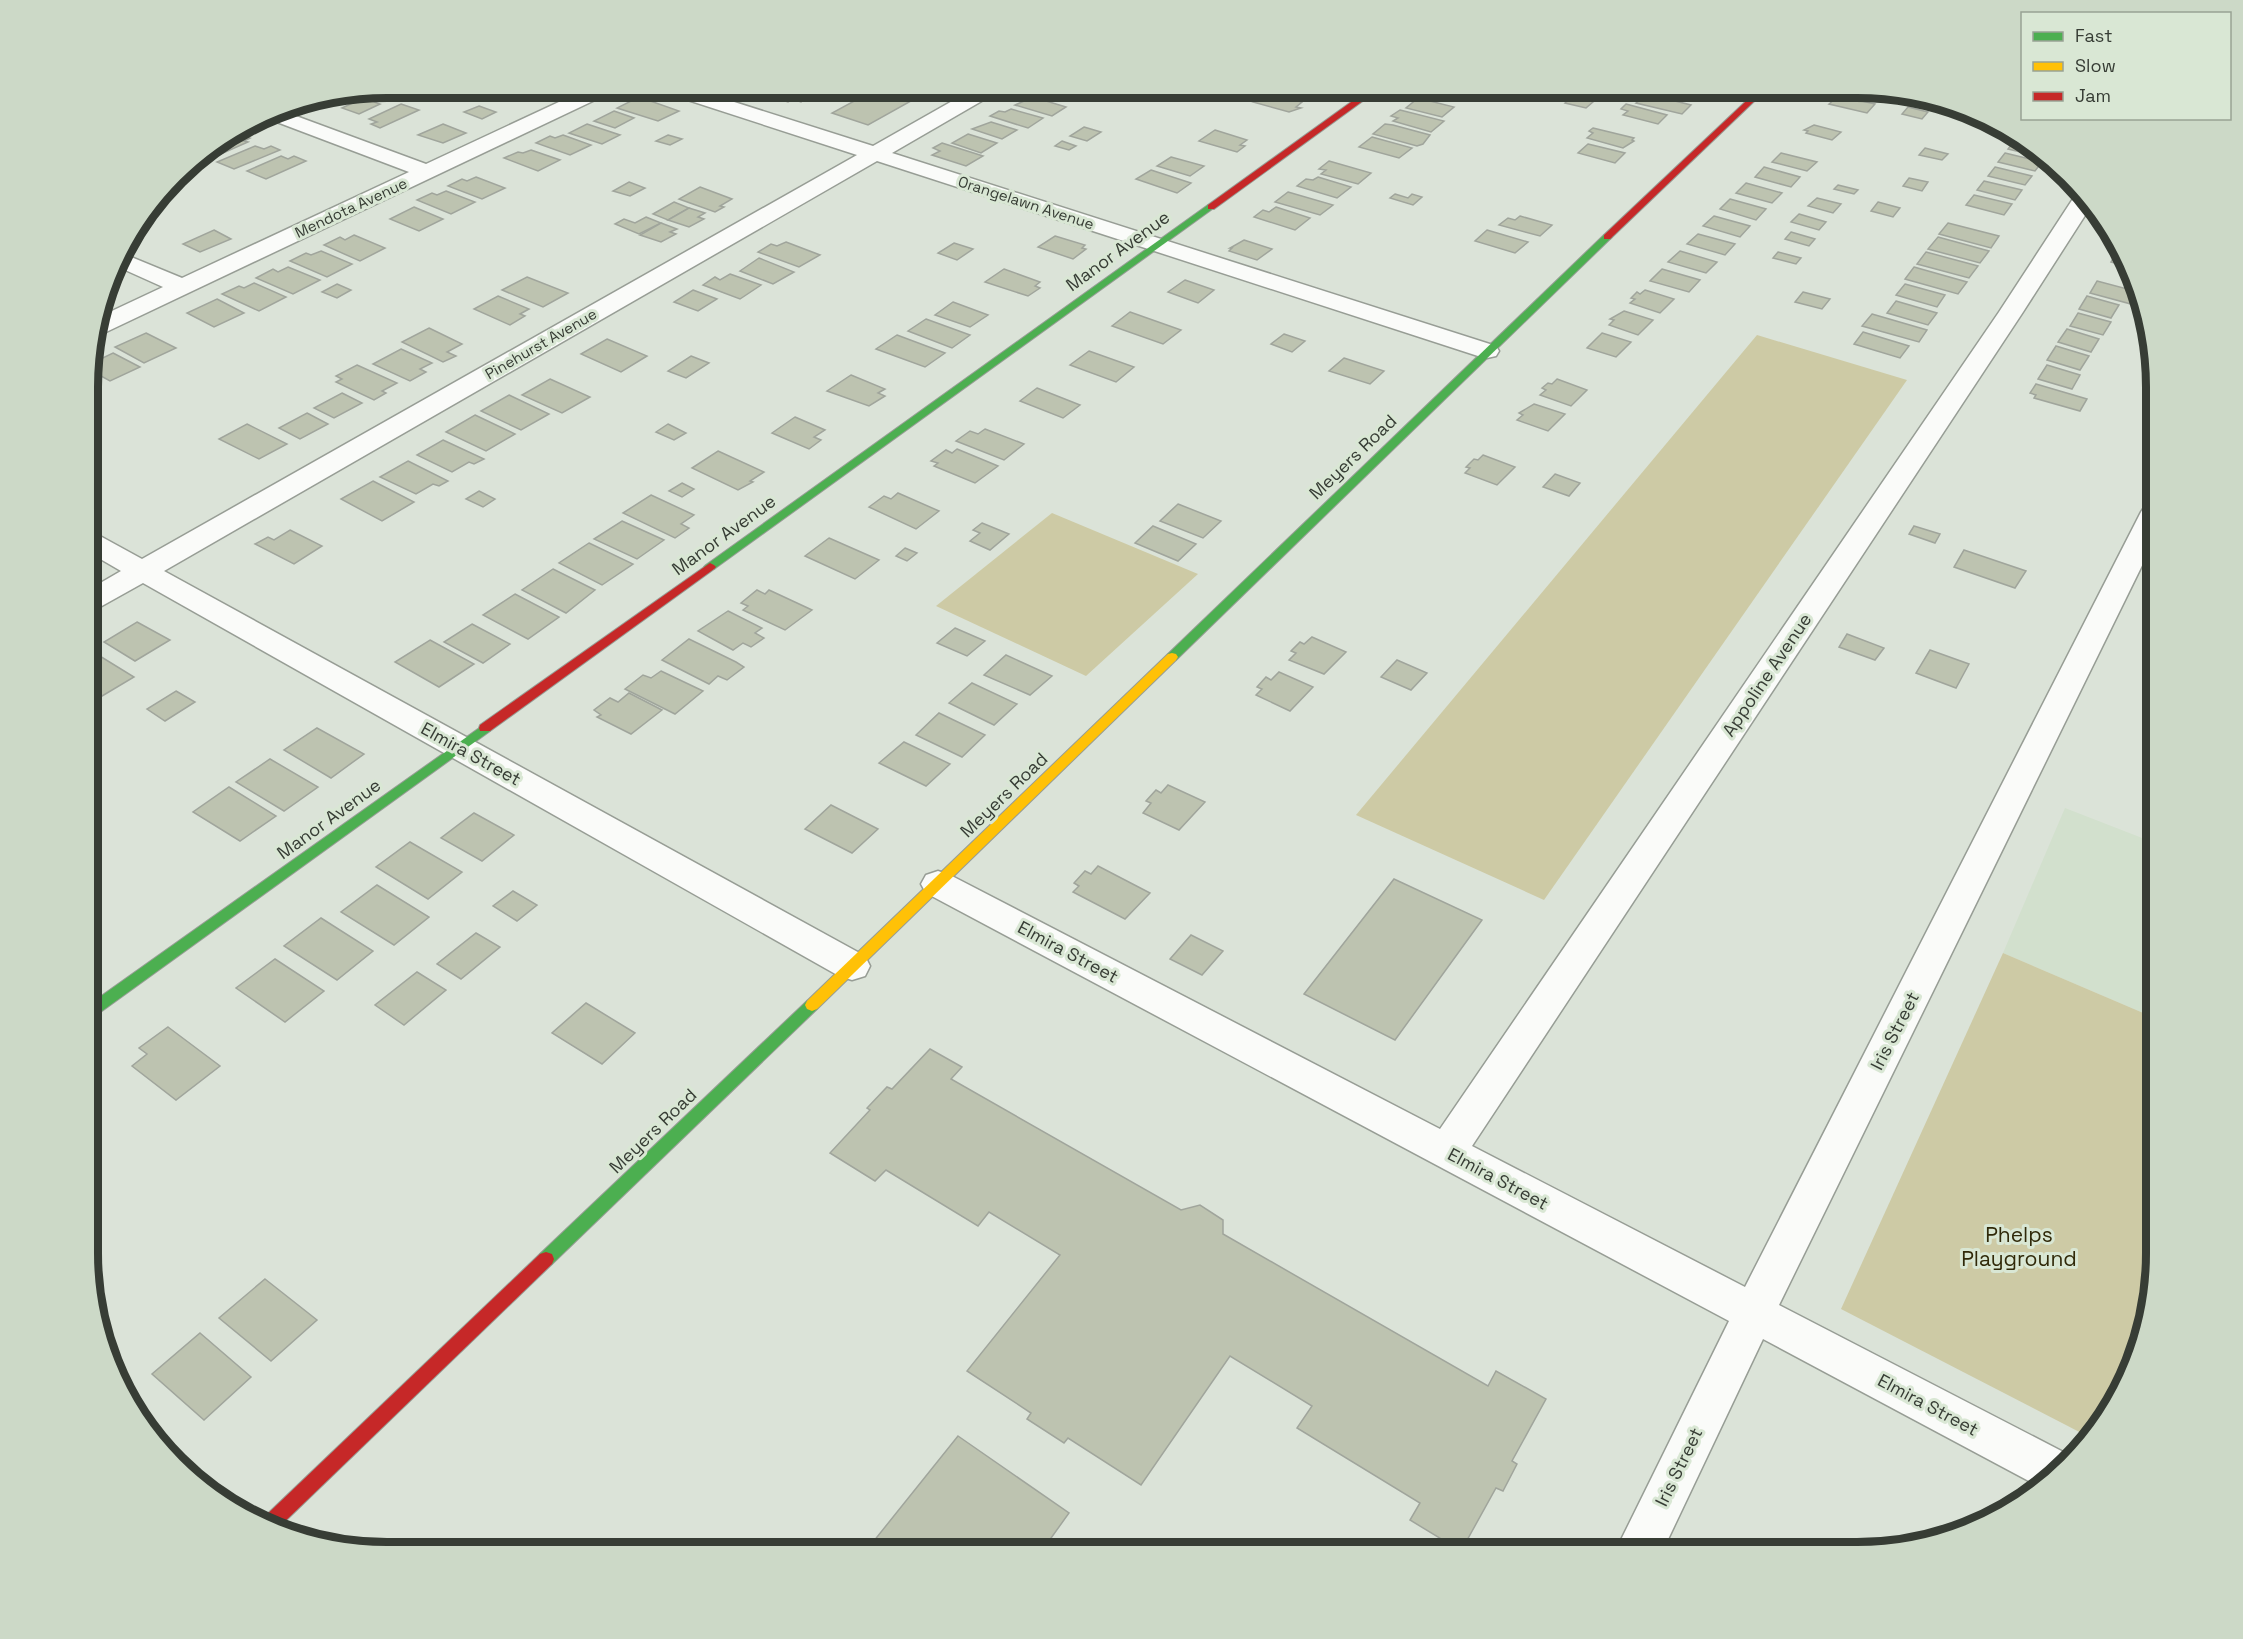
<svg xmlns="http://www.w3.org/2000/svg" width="2243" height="1639" viewBox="0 0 2243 1639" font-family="'Space Grotesk',sans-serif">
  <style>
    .built { fill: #d2e0cd }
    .green { fill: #cdcaa5 }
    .building { fill: #bdc3b0; stroke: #a0a59c; stroke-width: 1.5 }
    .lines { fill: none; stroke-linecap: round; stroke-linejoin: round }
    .street-casing { stroke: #979d95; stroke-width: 3 }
    .fast-casing { stroke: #979d95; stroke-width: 2 }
    .slow-casing { stroke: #979d95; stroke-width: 2 }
    .jam-casing { stroke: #979d95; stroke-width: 2 }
    .street { fill: #fafbf9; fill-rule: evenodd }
    .fast { fill: #4caf50; fill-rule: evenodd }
    .slow { fill: #ffc107; fill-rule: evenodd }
    .jam { fill: #c62828; fill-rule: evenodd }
    .labels { text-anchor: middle; stroke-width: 6; stroke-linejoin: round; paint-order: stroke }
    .far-street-label { font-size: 15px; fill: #373d35; stroke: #d9e7d4 }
    .street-label { font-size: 18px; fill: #373d35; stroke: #d9e7d4 }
    .near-park-label { font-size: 21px; fill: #302909; stroke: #d9e7d4 }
    .rim { fill: none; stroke: #373d35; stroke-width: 8 }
  </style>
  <rect width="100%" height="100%" fill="#dbe3d8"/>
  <polygon class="built" points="2065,808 2155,843 2155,1018 2003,953"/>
  <g class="green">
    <polygon points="1757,335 1907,380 1544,900 1356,815"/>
    <polygon points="1052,513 1198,574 1086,676 936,606"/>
    <polygon points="2003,953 2155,1018 2155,1272 2140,1349 2091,1438 1841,1309"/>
  </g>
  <g class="building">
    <polygon points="527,87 557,87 536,97 518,91"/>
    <polygon points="743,87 806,87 812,89 802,95 809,97 801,102 793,99 788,102"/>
    <polygon points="816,87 845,87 820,100 802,95"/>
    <polygon points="880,87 936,87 868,125 832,113"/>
    <polygon points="1649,88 1685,88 1691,89 1682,98 1647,89"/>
    <polygon points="1149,91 1164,95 1156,100 1142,95"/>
    <polygon points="1266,93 1302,102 1296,107 1301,108 1289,112 1253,102"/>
    <polygon points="1647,94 1691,105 1682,114 1636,103"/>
    <polygon points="1573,95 1594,101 1586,108 1565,103"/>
    <polygon points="639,97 679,111 658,121 617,108"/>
    <polygon points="1033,97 1066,107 1052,116 1015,105"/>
    <polygon points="1844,97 1875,104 1867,113 1829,104 1835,99 1840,100"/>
    <polygon points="363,98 380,104 359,114 342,108"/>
    <polygon points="1418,98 1454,107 1442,117 1406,108"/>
    <polygon points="401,104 419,110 380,128 371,124 377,122 369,119"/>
    <polygon points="1626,104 1667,115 1658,124 1623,115 1628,111 1621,109"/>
    <polygon points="479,106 496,112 482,119 464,112"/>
    <polygon points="1908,107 1928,112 1922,119 1902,114"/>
    <polygon points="1011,109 1043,118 1028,128 990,116 999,111 1005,112"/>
    <polygon points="1400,110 1444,121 1431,132 1393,121 1398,118 1391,116"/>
    <polygon points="614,111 634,118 615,128 594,121"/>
    <polygon points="991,122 1017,130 1002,139 972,129"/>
    <polygon points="443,124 466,133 443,143 418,135"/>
    <polygon points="587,124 620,135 602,144 569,133"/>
    <polygon points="1385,124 1393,125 1430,135 1423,144 1417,146 1373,134"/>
    <polygon points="1814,125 1841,132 1832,140 1806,133 1808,131 1804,130"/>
    <polygon points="1084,127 1101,132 1087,141 1070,136"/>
    <polygon points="1593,128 1634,138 1632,140 1634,141 1623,148 1587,138 1593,133 1589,131"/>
    <polygon points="1215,130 1247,140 1240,145 1245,146 1237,152 1199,141"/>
    <polygon points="239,134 250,138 244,141 248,142 203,162 194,158 230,136"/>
    <polygon points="968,134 997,143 981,153 952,143"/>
    <polygon points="563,135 591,145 570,155 536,143 550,136 555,138"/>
    <polygon points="668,135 682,139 670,145 656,141"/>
    <polygon points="1372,137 1412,148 1399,158 1359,147"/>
    <polygon points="2015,140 2029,143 2046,156 2045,158 2008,149"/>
    <polygon points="1062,141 1076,146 1069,150 1055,146"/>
    <polygon points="942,143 983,156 966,166 932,155 940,151 933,148"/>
    <polygon points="1588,144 1625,153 1615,163 1578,153"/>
    <polygon points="255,146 264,149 271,146 280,150 234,169 217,162"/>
    <polygon points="1925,148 1948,154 1942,160 1919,155"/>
    <polygon points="531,150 560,160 538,171 504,158 518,152 523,153"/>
    <polygon points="1781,153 1817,162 1807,171 1772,162"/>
    <polygon points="2005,153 2042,162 2035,171 1998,162"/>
    <polygon points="281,156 288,159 294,156 306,161 266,179 247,171"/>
    <polygon points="1171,157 1204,166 1190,176 1157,166"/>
    <polygon points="1329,161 1371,173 1358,184 1321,174 1326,170 1319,169"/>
    <polygon points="1764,167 1800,177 1791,187 1755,177"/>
    <polygon points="1995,167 2032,176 2025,185 1988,176"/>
    <polygon points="1151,170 1191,183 1177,193 1136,179"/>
    <polygon points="476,177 505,188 482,199 448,186 462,179 467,181"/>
    <polygon points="1318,177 1351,187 1337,198 1297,186 1306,179 1313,180"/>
    <polygon points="1909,178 1928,182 1922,191 1903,186"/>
    <polygon points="1984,181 2022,190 2015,200 1977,190"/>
    <polygon points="629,182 645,188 630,196 613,191"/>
    <polygon points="1746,183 1782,193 1772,203 1736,193"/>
    <polygon points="1838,185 1858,190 1854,194 1834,189"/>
    <polygon points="700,187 732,199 720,206 724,207 715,212 679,199"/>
    <polygon points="446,191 475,202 451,214 417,200 432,193 437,195"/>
    <polygon points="1288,192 1333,205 1320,215 1275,202"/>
    <polygon points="1395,194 1408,198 1412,194 1422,197 1413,205 1390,198"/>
    <polygon points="1974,195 2012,204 2004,215 1966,205"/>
    <polygon points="1817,198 1841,204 1833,213 1808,206"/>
    <polygon points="1730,199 1766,209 1756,220 1720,209"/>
    <polygon points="674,202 689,208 668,220 653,214"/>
    <polygon points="1878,202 1900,208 1893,217 1871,211"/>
    <polygon points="414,207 443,219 419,231 390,219"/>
    <polygon points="1276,207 1310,218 1295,230 1254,217 1263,210 1269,212"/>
    <polygon points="689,208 705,213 698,217 704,219 689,227 668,220"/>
    <polygon points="1799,214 1826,222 1819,230 1791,222"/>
    <polygon points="1520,216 1552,225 1540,236 1499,225 1508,218 1515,220"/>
    <polygon points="1714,216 1750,226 1740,237 1703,226"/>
    <polygon points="646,217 661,223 639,234 615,224 624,219 635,223"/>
    <polygon points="661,223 677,229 670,232 676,234 661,242 640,235"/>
    <polygon points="1948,223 1999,236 1991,248 1939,234"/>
    <polygon points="214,230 231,239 200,252 183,244"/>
    <polygon points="1487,230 1528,242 1515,253 1475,241"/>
    <polygon points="1791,232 1815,239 1809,246 1785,239"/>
    <polygon points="1698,234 1735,244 1725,255 1687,244"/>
    <polygon points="354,235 385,248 360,261 324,245 340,237 345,240"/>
    <polygon points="1055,236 1085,245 1082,248 1086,249 1073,259 1038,247"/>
    <polygon points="1938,237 1989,251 1980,263 1928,249"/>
    <polygon points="1244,240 1272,249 1257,260 1229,251 1232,248 1230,248"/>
    <polygon points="786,242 820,255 799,267 758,252 771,244 777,246"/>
    <polygon points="954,243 973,249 957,260 938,253"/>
    <polygon points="2118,250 2124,252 2129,267 2111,262"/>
    <polygon points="321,251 352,264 327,277 290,261 306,253 311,255"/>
    <polygon points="1680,251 1717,262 1706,273 1668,262"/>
    <polygon points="1778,252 1801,258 1796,264 1773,258"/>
    <polygon points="1926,252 1978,266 1969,278 1917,264"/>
    <polygon points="759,258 794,272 773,284 740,271"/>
    <polygon points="288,267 320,280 293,294 256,278 273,269 278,272"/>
    <polygon points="1914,267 1967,282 1958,294 1905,279"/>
    <polygon points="1004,269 1040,282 1035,286 1040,288 1028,296 985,282"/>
    <polygon points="1662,269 1700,280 1689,292 1650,281"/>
    <polygon points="730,274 761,285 740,299 703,285 715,277 720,280"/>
    <polygon points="527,277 568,293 543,307 502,290"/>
    <polygon points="1185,280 1214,290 1198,303 1168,292"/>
    <polygon points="2097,281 2135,291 2136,295 2131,304 2090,293"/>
    <polygon points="254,283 286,297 259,311 222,294 239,286 244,288"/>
    <polygon points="337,284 351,290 337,298 322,292"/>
    <polygon points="1905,284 1945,295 1937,307 1896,295"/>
    <polygon points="693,290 717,299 698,311 674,302"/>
    <polygon points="1645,290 1674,299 1660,313 1630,303 1635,299 1631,298 1637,292 1640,294"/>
    <polygon points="1803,292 1830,299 1822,309 1795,302"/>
    <polygon points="498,296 529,309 520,314 525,316 510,325 474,309"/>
    <polygon points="2087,296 2119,305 2111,318 2079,309"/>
    <polygon points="217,299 244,313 214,327 187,313"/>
    <polygon points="1896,301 1937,313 1928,325 1887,313"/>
    <polygon points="953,302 988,315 970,327 935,315"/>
    <polygon points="1624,311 1653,320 1638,335 1609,325 1614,320 1610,319"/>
    <polygon points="1130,312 1181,330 1163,344 1112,326"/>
    <polygon points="2078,313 2111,322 2103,335 2070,326"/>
    <polygon points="1872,314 1927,330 1919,342 1862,326"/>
    <polygon points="926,319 970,335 952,348 908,331"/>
    <polygon points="429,328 462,344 447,352 456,356 443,362 402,342"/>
    <polygon points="2067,329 2099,339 2091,352 2058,342"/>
    <polygon points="1863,332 1909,346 1900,358 1854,344"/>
    <polygon points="146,333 176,348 144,363 115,347"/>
    <polygon points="1602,333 1631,342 1616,357 1587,348"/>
    <polygon points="1284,334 1305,341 1292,352 1271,344"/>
    <polygon points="897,335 945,353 925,367 876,349"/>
    <polygon points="607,339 647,356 621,372 581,354"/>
    <polygon points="2056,346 2089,356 2080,370 2047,360"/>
    <polygon points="401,349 432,363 420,369 426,372 410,381 373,364"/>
    <polygon points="1089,351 1134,367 1116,382 1070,365"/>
    <polygon points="113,353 140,367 110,381 90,370 90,364"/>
    <polygon points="691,356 709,363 686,378 668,371"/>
    <polygon points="1344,358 1384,371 1370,384 1329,371"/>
    <polygon points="357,365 397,383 382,391 386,393 374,400 336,382 342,379 336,376"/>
    <polygon points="2047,365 2080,375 2072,389 2038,379"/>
    <polygon points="851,375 885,389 878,393 885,396 869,406 827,391"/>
    <polygon points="550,379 590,397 562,413 522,395"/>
    <polygon points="1557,379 1587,390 1571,406 1540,395 1546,390 1542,388 1548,383 1552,384"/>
    <polygon points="2036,384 2087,399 2080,411 2034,398 2036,395 2030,393"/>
    <polygon points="1037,388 1080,405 1063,418 1020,401"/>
    <polygon points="342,393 362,403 334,418 314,408"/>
    <polygon points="509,395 549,414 521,430 481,411"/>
    <polygon points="1534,404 1565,414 1548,431 1517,420 1523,415 1519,413"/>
    <polygon points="307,413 328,424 300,439 279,428"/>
    <polygon points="475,415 515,434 486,451 446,432"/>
    <polygon points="795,417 825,430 814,437 821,440 809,449 772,433"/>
    <polygon points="247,424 287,444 259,459 219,439"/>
    <polygon points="668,424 686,433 674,440 656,432"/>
    <polygon points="985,429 1024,444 1004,460 956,441 970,431 978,434"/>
    <polygon points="443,440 484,459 474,464 469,462 452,472 417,455"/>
    <polygon points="957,449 998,466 975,483 934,466 938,463 931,461 946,450 952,453"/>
    <polygon points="718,451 764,472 750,481 753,482 738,490 692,468"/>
    <polygon points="1483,455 1515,467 1497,485 1465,473 1470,468 1466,467 1474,459 1478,460"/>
    <polygon points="408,461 448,481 439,486 433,484 416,494 380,477"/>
    <polygon points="1555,474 1580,483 1569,496 1543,487"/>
    <polygon points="373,481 414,502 382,521 341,499"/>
    <polygon points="682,483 694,489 682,497 669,491"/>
    <polygon points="479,491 495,499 483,507 466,499"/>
    <polygon points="898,493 939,511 916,529 869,507 884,496 891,499"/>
    <polygon points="651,495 694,515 681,524 689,528 675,538 623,513"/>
    <polygon points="1178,504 1221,521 1203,538 1160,521"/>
    <polygon points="622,521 664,540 637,559 594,539"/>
    <polygon points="982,523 1009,534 990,550 970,541 980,533 973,530"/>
    <polygon points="1153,526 1196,544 1178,561 1135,543"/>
    <polygon points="1914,526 1940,534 1935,543 1909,534"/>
    <polygon points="290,530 322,546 294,564 255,544 268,537 274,540"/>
    <polygon points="829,538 879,560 855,579 805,556"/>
    <polygon points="589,543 633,564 602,585 559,563"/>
    <polygon points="905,548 917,553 907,561 896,556"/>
    <polygon points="1964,550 2026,571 2015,588 1954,567"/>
    <polygon points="553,569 595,590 566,613 522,590"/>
    <polygon points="757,590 765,594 769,590 812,610 785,630 743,610 748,606 741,603"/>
    <polygon points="515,594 559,617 528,639 483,615"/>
    <polygon points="728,611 762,628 755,633 764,638 751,647 743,643 733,650 698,631"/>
    <polygon points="137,622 170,640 135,661 104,642"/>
    <polygon points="472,624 510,644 483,663 444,642"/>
    <polygon points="955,628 985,641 967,656 937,643"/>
    <polygon points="1847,634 1884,648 1875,660 1839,647"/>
    <polygon points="1312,637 1346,652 1324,674 1289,660 1296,653 1291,651 1300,642 1304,644"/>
    <polygon points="689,639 736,662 744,667 727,680 718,676 709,684 662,660"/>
    <polygon points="430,640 474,664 439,687 395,662"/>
    <polygon points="90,650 134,677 97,699 90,694"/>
    <polygon points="1930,650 1969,664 1956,688 1916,673"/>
    <polygon points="1006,655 1052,676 1030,695 984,675"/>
    <polygon points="1397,660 1427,673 1411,690 1381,677"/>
    <polygon points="661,671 703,691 675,714 625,689 643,675 651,678"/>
    <polygon points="1279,672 1313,687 1290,711 1256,695 1262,689 1257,687 1266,677 1271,680"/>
    <polygon points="972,683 1017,704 994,725 949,703"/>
    <polygon points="176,691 195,702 165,721 147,709"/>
    <polygon points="629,693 662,710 631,734 597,717 601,715 594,710 610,698 618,702"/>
    <polygon points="939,713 985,735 962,757 916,735"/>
    <polygon points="317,728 364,754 331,778 284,750"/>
    <polygon points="904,742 950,764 926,786 879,763"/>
    <polygon points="270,759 318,787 284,811 236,782"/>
    <polygon points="1168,785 1205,802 1179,830 1143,813 1151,803 1146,801 1156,790 1161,793"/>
    <polygon points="229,787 276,816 240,841 193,812"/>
    <polygon points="831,805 878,829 852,853 805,829"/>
    <polygon points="474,813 514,835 482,861 441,838"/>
    <polygon points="410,842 462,872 428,899 376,867"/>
    <polygon points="1098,866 1150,893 1125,919 1073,892 1079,886 1074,883 1085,871 1091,874"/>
    <polygon points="1394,879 1482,920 1395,1040 1304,994"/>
    <polygon points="377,885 429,917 394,945 341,912"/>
    <polygon points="513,891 537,905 517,921 493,906"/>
    <polygon points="321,918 373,951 337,980 284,946"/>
    <polygon points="476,933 500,947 461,979 437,964"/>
    <polygon points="1191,935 1223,951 1202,975 1170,959"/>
    <polygon points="275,959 324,991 285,1022 236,988"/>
    <polygon points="417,972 446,990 404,1025 375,1005"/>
    <polygon points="586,1003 635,1033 602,1064 552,1033"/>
    <polygon points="168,1027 220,1066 176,1100 132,1066 147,1054 139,1048"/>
    <polygon points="930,1049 962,1067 951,1079 1181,1210 1200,1205 1223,1220 1223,1234 1488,1386 1496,1371 1546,1399 1512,1461 1517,1464 1503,1491 1496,1488 1461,1551 1410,1520 1420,1503 1297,1428 1312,1406 1230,1356 1141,1485 1068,1438 1064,1443 1027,1419 1031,1413 967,1371 1060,1255 989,1212 978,1226 886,1170 875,1181 830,1153 870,1110 867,1108 887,1087 892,1089"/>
    <polygon points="265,1279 317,1320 271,1361 219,1318"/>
    <polygon points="200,1333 251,1377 204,1420 152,1374"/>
    <polygon points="133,1408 178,1449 172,1454"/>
    <polygon points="958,1436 1069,1513 1041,1552 865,1552"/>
  </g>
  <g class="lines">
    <g class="street-casing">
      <g id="street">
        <polygon points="591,87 617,87 614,91 104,333 93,335 99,317 163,287 114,265 119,252 182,278 409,172 261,116 277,109 426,164"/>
        <polygon points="657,87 687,87 873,146 977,87 1002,87 999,91 892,153 1496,346 1499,351 1496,356 1487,358 1478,356 877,161 164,571 865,956 870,966 865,976 852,980 839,976 143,583 100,607 90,610 90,589 121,571 90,553 90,534 100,536 142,559 857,155 660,91"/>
        <polygon points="2078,191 2081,191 2093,203 2023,312 1472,1146 1745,1287 2141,512 2145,506 2155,504 2155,539 1779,1305 2073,1457 2054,1478 2040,1487 1763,1339 1662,1552 1615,1552 1729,1321 926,893 921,884 926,875 938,871 950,875 1440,1129 1999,312"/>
      </g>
    </g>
    <g class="fast-casing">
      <g id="fast">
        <polygon points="1208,205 1215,207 714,569 706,569 704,567 706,565"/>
        <polygon points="1604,235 1612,237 1176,660 1168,660 1166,657 1168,654"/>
        <polygon points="485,724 491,728 490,731 95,1016 90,1018 90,1004"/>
        <polygon points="812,999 817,1001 819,1005 817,1009 552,1264 546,1266 540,1264 538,1259 540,1254 807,1001"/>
      </g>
    </g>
    <g class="slow-casing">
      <polygon id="slow" points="1172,653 1176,654 1178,657 1176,660 817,1009 812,1011 807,1009 805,1005 807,1001 1168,654"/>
    </g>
    <g class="jam-casing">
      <g id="jam">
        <polygon points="1372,87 1382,87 1214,209 1208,209 1208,205"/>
        <polygon points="1760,88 1768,88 1610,239 1604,239 1604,235"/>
        <polygon points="710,563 714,565 716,567 714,569 490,731 480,731 479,728 480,725"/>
        <polygon points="546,1252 552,1254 554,1259 552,1264 276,1530 259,1522 540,1254"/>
      </g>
    </g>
    <use href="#street" class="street"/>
    <use href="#fast" class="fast"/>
    <use href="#slow" class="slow"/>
    <use href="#jam" class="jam"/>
  </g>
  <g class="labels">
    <g class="far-street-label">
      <text transform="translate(1026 203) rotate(18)" y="5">Orangelawn Avenue</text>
      <text transform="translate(351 208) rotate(-25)" y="5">Mendota Avenue</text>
      <text transform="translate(541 344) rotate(-30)" y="5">Pinehurst Avenue</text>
    </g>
    <g class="street-label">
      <text transform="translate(1118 251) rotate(-36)" y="6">Manor Avenue</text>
      <text transform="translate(1353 457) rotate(-44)" y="6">Meyers Road</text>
      <text transform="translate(724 535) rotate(-36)" y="6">Manor Avenue</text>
      <text transform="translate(1767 675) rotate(-56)" y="6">Appoline Avenue</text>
      <text transform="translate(471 754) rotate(29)" y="6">Elmira Street</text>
      <text transform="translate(1004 795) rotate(-44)" y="6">Meyers Road</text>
      <text transform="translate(329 819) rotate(-36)" y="6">Manor Avenue</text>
      <text transform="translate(1068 952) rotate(28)" y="6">Elmira Street</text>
      <text transform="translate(1895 1031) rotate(-63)" y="6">Iris Street</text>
      <text transform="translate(653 1131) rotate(-44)" y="6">Meyers Road</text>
      <text transform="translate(1498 1179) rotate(28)" y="6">Elmira Street</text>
      <text transform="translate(1928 1405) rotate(28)" y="6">Elmira Street</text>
      <text transform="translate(1679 1467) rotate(-64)" y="6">Iris Street</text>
    </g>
    <g class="near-park-label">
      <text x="2019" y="1242">Phelps<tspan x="2019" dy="24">Playground</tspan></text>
    </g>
  </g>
  <path d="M0 0H2243V1639H0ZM387 98H1857A289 289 0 0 1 2146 387V1253A289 289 0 0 1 1857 1542H387A289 289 0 0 1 98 1253V387A289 289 0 0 1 387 98Z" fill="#ccd9c7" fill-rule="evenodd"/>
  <path class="rim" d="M387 98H1857A289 289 0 0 1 2146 387V1253A289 289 0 0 1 1857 1542H387A289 289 0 0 1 98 1253V387A289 289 0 0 1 387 98Z"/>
  <rect x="2021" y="12" width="210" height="108" fill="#d9e7d4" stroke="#98a394" stroke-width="1.5"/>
  <rect x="2033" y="32" width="30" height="9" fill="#4caf50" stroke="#98a394" stroke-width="1.5"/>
  <text x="2075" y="42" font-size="18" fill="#373d35">Fast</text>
  <rect x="2033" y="62" width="30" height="9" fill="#ffc107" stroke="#98a394" stroke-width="1.5"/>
  <text x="2075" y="72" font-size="18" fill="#373d35">Slow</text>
  <rect x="2033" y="92" width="30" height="9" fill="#c62828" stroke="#98a394" stroke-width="1.5"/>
  <text x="2075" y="102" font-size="18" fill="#373d35">Jam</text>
</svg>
